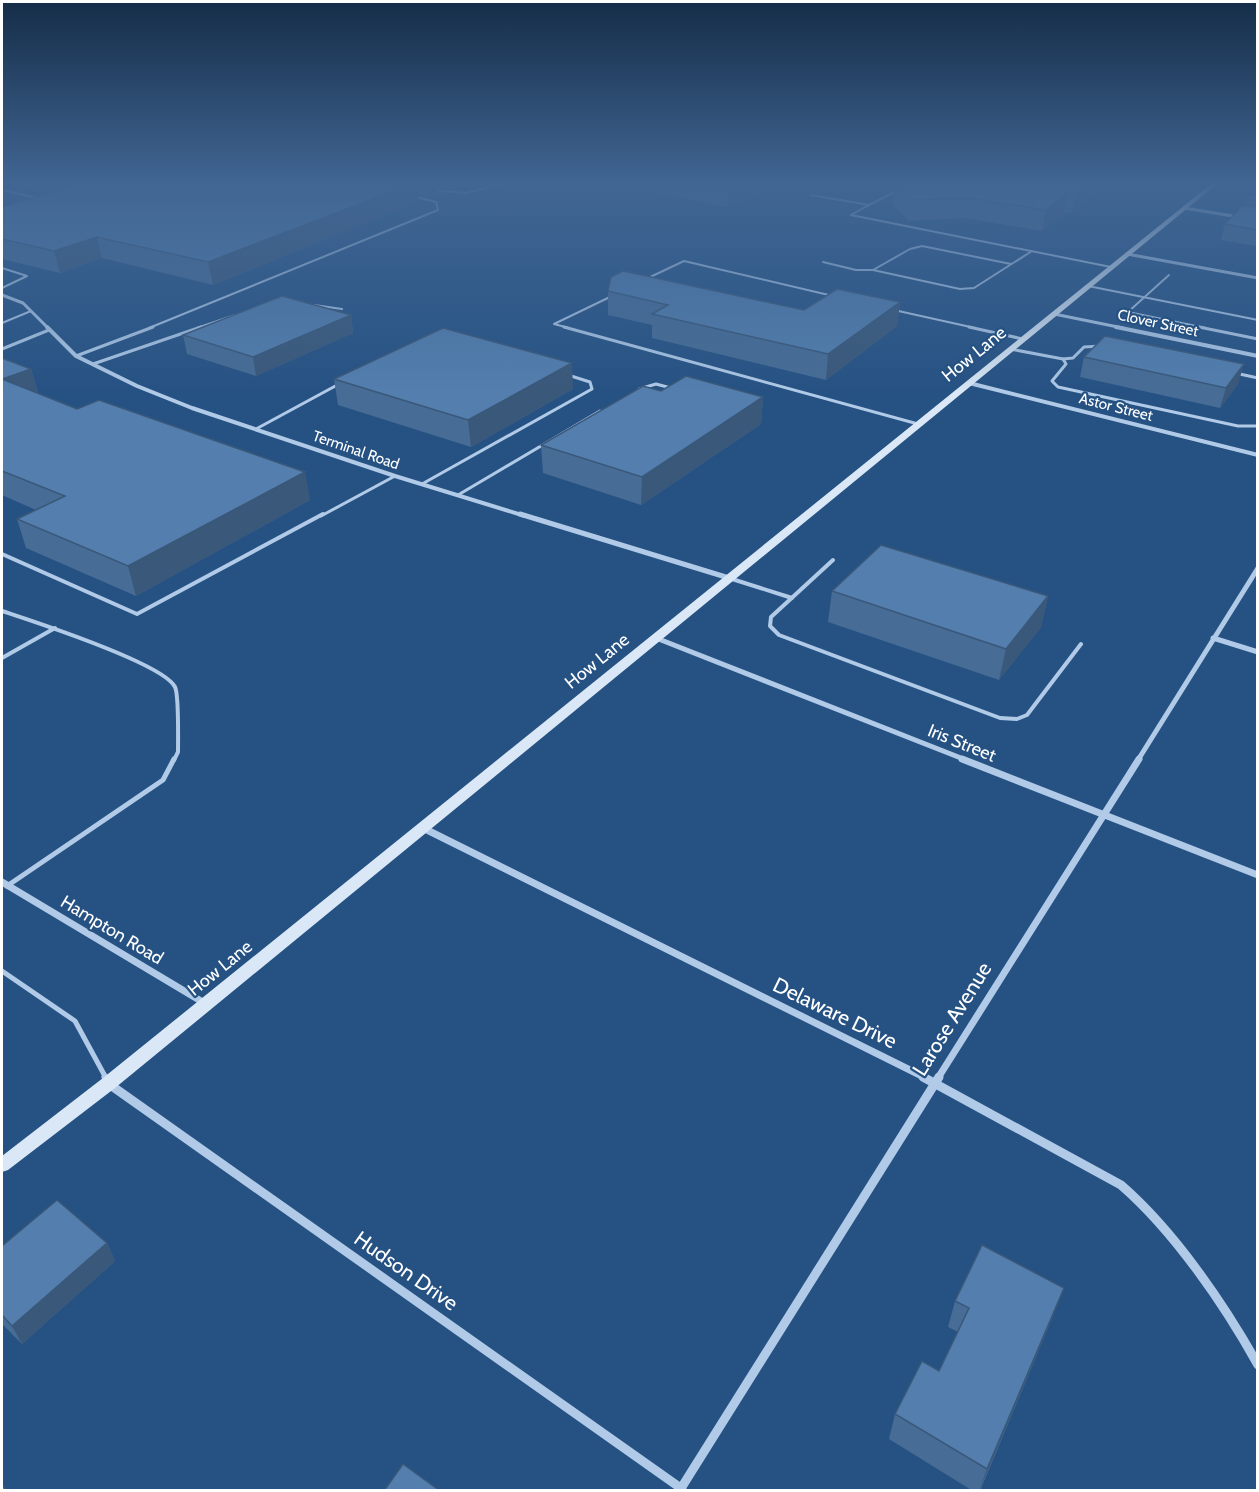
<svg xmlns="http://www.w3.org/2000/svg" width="1259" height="1492" viewBox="0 0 1259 1492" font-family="Cabin,sans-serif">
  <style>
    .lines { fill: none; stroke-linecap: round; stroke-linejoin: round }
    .service-far4 { stroke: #b0cae7; stroke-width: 2 }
    .service-far3 { stroke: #b0cae7; stroke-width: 3 }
    .service-far2 { stroke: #b0cae7; stroke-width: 4 }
    .service-far1 { stroke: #b0cae7; stroke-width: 5 }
    .service { stroke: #b0cae7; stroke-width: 7 }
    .minor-far4 { stroke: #b0cae7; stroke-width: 3 }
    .minor-far3 { stroke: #b0cae7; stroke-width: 4 }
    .minor-far2 { stroke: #b0cae7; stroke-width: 5 }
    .minor-far1 { stroke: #b0cae7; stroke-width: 7 }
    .minor { stroke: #b0cae7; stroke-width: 9 }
    .secondary { fill: #d9e7f6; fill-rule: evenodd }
    .wall { fill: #476c95 }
    .shaded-wall { fill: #3a5879 }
    .building { fill: #537ead; stroke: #3a5879; stroke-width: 1.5 }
    .labels { text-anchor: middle; stroke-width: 4.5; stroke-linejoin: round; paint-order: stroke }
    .far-street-label { font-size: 15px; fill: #fff; stroke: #265283 }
    .street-label { font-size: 18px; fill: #fff; stroke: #265283 }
    .near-street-label { font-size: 21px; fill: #fff; stroke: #265283 }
  </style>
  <rect width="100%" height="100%" fill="#265283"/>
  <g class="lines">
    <g class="service-far4">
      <polyline points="2,190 37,198"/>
      <polyline points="431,190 466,193 501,184"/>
      <polyline points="811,195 869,205 851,215 1111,267"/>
      <polyline points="869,205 899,190"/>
      <polyline points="823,262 856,270 873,270"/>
      <polyline points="1011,264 922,246 910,249 873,270 960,289 974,288 1032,251"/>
      <polyline points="2,268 27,276 2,288"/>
      <polyline points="1169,275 1128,312 1206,328"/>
      <polyline points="646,279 684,261 833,296"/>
      <polyline points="1088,286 1258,320"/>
      <polyline points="314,305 342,309"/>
      <polyline points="894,310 975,328"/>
      <polyline points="2,323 31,311"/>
      <polyline points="149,328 438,210 436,202 412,196"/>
      <polyline points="197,328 235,315"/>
      <polyline points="569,328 554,324 612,296"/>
    </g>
    <g class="service-far3">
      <polyline points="564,327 918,424"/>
      <polyline points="969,327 1023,339"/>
      <polyline points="1199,327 1258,339"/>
      <polyline points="2,349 49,330"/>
      <polyline points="1010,349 1063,359 1073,358 1084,347 1101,346"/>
      <polyline points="76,356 153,327"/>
      <polyline points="1063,359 1066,364 1052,381 1058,387 1238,426 1258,426"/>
      <polyline points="93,364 201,327"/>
      <polyline points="1235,373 1258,378"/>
      <polyline points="639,389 656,384 671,388"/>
      <polyline points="256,429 339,384"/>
      <polyline points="422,484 592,389 590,382 568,375"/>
      <polyline points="458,495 600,411"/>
      <polyline points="321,516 395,476"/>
    </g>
    <g class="service-far2">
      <polyline points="2,554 137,614 323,514"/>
      <polyline points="833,560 771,617 770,626 779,635 1000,718 1017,719 1027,715 1081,644"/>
      <polyline points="732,579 792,598"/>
      <path d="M2,611C32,621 163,663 175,687C179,695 178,740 178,752L174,760"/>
      <polyline points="2,658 55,628"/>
    </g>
    <g class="service-far1">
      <polyline points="7,886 163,780 174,759"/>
      <polyline points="2,971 75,1021 106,1078"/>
    </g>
    <polyline class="service" points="105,1077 107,1080"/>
    <g class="minor-far4">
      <polyline points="1184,208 1239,217"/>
      <polyline points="1127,254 1258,278"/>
      <polyline points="2,295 23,303 48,328"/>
      <polyline points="1054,314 1123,328"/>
    </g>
    <g class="minor-far3">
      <polyline points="47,327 76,356 137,386 192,408 395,476 525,516"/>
      <polyline points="1116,327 1258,356"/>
      <polyline points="969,383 1258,455"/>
    </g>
    <g class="minor-far2">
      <polyline points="520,514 729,578"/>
      <polyline points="656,638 966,760"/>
      <polyline points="1213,638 1258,652"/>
      <polyline points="1138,760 1258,568"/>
    </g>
    <g class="minor-far1">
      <polyline points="962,759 1258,875"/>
      <polyline points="423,828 926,1078"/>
      <polyline points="2,882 206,1004"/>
      <polyline points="938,1078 1139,759"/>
    </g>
    <g class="minor">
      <path d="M923,1077L1121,1185C1174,1231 1224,1304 1258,1365"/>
      <polyline points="109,1084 682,1489"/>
      <polyline points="680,1490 939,1077"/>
    </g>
    <polygon class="secondary" points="1211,184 1217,184 115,1088 8,1170 2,1172 2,1156 103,1078"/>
  </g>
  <g class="wall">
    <polygon points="12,184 474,184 456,190 436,186 437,194 429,197 418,194 419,201 213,285 102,258 60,273 2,259 2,207 51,192"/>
    <polygon points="614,184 781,184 727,207"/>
    <polygon points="1105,184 1072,213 1064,212 1042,231 966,218 909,221 893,205 895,185"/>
    <polygon points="1257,190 1257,246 1221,240 1225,224 1247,206 1248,199 1255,196"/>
    <polygon points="608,291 804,310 900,302 897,326 826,380 652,338 652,325 608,315"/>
    <polygon points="351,315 353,333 256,376 187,354 183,335"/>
    <polygon points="1084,357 1238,384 1220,408 1080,377"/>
    <polygon points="2,358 31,369 38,393 310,500 136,596 26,548 17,519 36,510 2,495"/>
    <polygon points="334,379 573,389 471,447 338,405"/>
    <polygon points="661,391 763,397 761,424 641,505 543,473 541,445"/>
    <polygon points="832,591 1048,596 1041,627 999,680 828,622"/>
    <polygon points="107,1243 115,1261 22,1344 2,1324 2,1246"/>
    <polygon points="955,1301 1054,1314 980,1491 973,1491 889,1439 895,1414 939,1371 958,1332 948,1327"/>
  </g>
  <g class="shaded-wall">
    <polygon points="412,184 417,184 419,201 213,285 208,262"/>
    <polygon points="428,184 436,184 437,194 429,197"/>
    <polygon points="456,184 474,184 456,190"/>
    <polygon points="738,184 781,184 727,207 728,187"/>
    <polygon points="1086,184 1105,184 1072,213 1076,192"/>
    <polygon points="1068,191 1064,212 1042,231 1046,210"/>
    <polygon points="97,237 102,258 60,273 54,251"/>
    <polygon points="900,302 897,326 826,380 828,354"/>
    <polygon points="351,315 353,333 256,376 253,357"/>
    <polygon points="572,363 573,389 471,447 468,420"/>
    <polygon points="1244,364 1238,384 1220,408 1226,388"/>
    <polygon points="31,369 38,395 2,379"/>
    <polygon points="763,397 761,424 641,505 642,477"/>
    <polygon points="305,472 310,500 136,596 128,566"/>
    <polygon points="1048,596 1041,627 999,680 1006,649"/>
    <polygon points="107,1243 115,1261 22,1344 12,1326"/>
    <polygon points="1064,1288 1054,1314 979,1491 987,1469"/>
  </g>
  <g class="building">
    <polygon points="79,184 412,184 208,262 97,237 54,251 2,239 2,207"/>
    <polygon points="709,184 738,184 728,187"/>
    <polygon points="897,184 1086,184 1076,192 1068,191 1046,210 969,198 912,200 895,185"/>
    <polygon points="1252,195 1257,196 1257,201 1248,199"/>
    <polygon points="1242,206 1257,207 1257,230 1225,224"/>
    <polygon points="623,271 804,310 837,289 900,302 828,354 652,314 668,305 608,291 611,277"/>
    <polygon points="282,296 351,315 253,357 183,335"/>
    <polygon points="443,328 572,363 468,420 334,379"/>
    <polygon points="1105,336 1244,364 1226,388 1084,357"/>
    <polygon points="2,358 31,369 2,379 77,409 99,400 305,472 128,566 17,519 65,496 2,471"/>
    <polygon points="686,376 763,397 642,477 541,445 643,386 661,391"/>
    <polygon points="881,545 1048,596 1006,649 832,591"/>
    <polygon points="57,1200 107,1243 12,1326 2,1315 2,1246"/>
    <polygon points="982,1245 1064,1288 987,1469 895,1414 922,1361 939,1371 969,1308 955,1301"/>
    <polygon points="403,1464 440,1491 384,1491"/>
    <polygon points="2,1485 7,1491 2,1491"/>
  </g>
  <linearGradient id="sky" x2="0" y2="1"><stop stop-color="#152d48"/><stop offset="0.47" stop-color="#416693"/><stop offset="1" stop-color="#416693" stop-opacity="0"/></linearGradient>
  <rect width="1259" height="392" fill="url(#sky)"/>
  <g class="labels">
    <g class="far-street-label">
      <text transform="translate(1158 323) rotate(12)" y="5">Clover Street</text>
      <text transform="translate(1116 407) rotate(14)" y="5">Astor Street</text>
      <text transform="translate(356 450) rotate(19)" y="5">Terminal Road</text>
    </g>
    <g class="street-label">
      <text transform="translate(974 354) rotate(-39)" y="6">How Lane</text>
      <text transform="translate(597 661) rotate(-39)" y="6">How Lane</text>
      <text transform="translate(962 743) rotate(22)" y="6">Iris Street</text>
      <text transform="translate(112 930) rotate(31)" y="6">Hampton Road</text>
      <text transform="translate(220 968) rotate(-39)" y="6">How Lane</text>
    </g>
    <g class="near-street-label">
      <text transform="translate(835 1013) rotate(26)" y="7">Delaware Drive</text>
      <text transform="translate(952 1019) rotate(-58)" y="7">Larose Avenue</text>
      <text transform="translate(406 1271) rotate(35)" y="7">Hudson Drive</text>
    </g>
  </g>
  <rect width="1259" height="1492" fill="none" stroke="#ffffff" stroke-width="6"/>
</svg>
